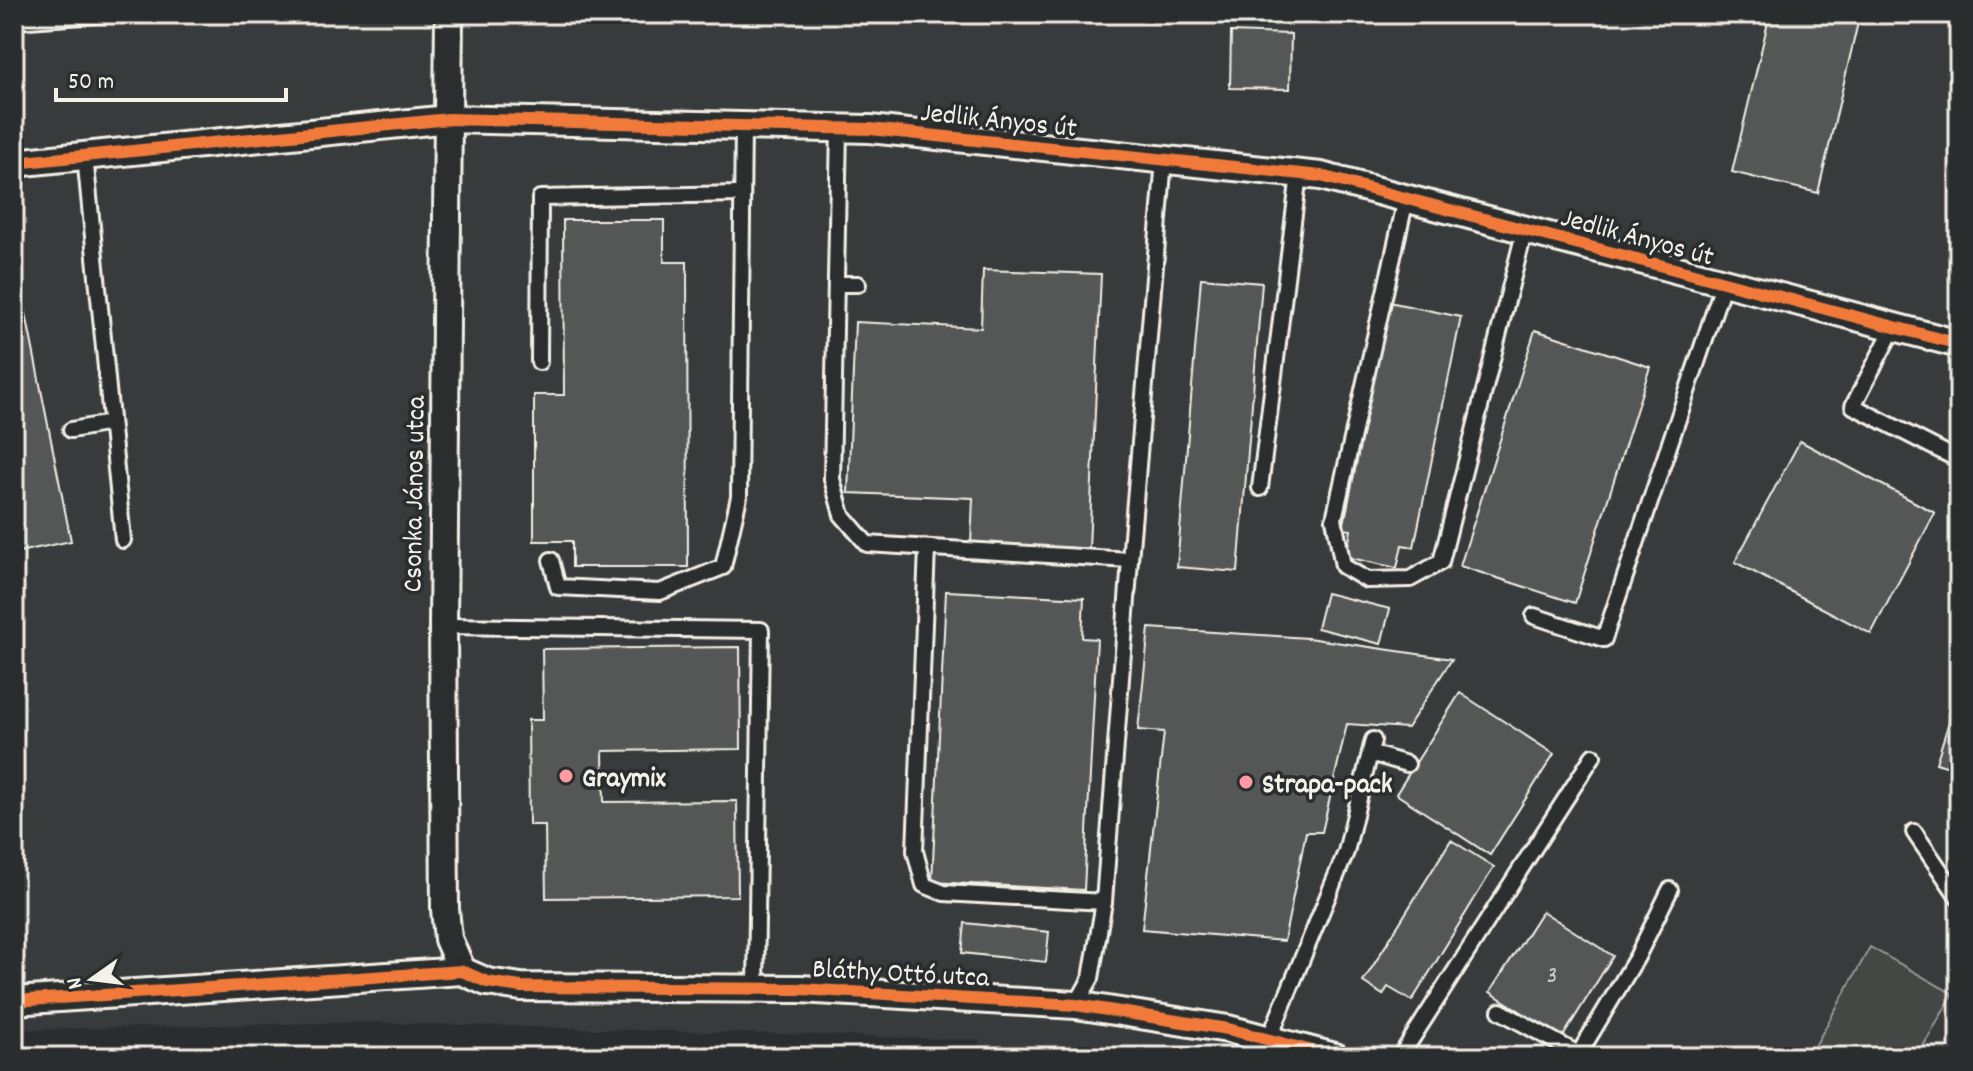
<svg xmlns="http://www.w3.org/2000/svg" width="1973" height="1071" viewBox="0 0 1973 1071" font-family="Dekko,sans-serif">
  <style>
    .built { fill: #373a3a }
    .green { fill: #444645; stroke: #9c9c96; stroke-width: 2 }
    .building { fill: #555756; stroke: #f4f1e8; stroke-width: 2 }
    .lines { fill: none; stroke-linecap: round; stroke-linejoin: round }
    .lane-casing { stroke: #f4f1e8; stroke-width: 20 }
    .street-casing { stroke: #f4f1e8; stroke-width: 32 }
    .lane { stroke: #2a2d2e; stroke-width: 14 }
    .street { stroke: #2a2d2e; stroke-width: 26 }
    .cycleway-casing { stroke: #2a2d2e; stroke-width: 17 }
    .cycleway { stroke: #f17a3a; stroke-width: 12 }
    .poi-dot { fill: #ff9aa2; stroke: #2a2d2e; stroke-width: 3 }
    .labels { text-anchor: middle; stroke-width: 7; stroke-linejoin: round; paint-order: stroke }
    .number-label { font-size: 24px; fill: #cccac4 }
    .street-label { font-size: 28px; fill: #f4f1e8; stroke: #2a2d2e }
    .poi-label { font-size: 28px; font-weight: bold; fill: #f4f1e8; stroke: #2a2d2e; text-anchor: start }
  </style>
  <rect width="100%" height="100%" fill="#2a2d2e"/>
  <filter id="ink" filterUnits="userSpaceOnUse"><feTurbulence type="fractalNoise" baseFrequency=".0125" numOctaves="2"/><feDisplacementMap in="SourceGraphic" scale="16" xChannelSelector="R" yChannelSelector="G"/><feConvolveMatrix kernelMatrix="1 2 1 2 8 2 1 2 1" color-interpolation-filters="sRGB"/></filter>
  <g filter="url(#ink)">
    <polygon class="built" points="14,14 1959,14 1959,1057 972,1057 980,1040 366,1022 14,1030"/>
    <polygon class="green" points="1870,947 1953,994 1917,1057 1809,1057"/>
    <g class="building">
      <polygon points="1770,14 1860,14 1818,193 1732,172"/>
      <polygon points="1231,32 1291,34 1290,89 1230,88"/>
      <polygon points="563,220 664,220 664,262 687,262 688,567 572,567 572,541 534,541 534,395 564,395"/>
      <polygon points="14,253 71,541 14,553"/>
      <polygon points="983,270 1101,274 1089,549 971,544 973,498 848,493 855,322 981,328"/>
      <polygon points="1201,278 1262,283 1238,572 1177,567"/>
      <polygon points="1389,302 1461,317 1414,547 1402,545 1397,568 1346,557 1351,530 1343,529"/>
      <polygon points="1535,330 1650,367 1575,603 1460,566"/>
      <polygon points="1800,441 1935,513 1871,634 1735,562"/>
      <polygon points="946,591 1084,598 1082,638 1097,639 1084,890 932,882"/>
      <polygon points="1326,593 1390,609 1381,644 1317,628"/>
      <polygon points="1149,628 1308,638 1452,659 1407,728 1347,724 1322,832 1306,832 1284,941 1142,929 1164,732 1138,730"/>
      <polygon points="740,647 741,749 603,751 604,802 737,801 738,896 546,898 545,825 529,825 528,720 543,720 542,649"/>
      <polygon points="1959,690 1959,770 1936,763"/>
      <polygon points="1460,693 1554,754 1490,855 1396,794"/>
      <polygon points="1451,840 1494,867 1412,1001 1388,987 1383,995 1363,982"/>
      <polygon points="1542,911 1613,956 1562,1038 1490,992"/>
      <polygon points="965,923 1049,932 1046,962 962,953"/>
    </g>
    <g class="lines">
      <g class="lane-casing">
        <g id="lane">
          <polyline points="14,21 111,14"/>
          <polyline points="839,128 832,479 842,515 867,544 1130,560 1164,160"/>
          <polyline points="85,156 123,540"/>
          <polyline points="1406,199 1334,519 1343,566 1367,580 1410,579 1441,562 1525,229"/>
          <polyline points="836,284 858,284"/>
          <polyline points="1894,327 1853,406 1959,460"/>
          <polyline points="539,362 540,198 741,194"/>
          <polyline points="71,430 111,423"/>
          <polyline points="1260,488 1299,174"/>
          <polyline points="927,548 915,851 924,885 944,893 1104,902 1130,560"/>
          <polyline points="551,560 558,587 660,592 723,567 739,497 743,125"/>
          <polyline points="1534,616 1604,639 1724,282"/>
          <polyline points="443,626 761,630 756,989"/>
          <polyline points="1370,753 1407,764"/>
          <polyline points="1914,832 1959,898"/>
          <polyline points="1076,1005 1091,978 1104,902"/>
          <polyline points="1500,1011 1578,1054"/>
          <polyline points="1269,1039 1346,852 1373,740"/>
          <polyline points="1400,1057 1593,756"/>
          <polyline points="1577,1057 1637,957 1670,890"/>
        </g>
      </g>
      <g class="street-casing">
        <g id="street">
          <polyline points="449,14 443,626 445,909 448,939 462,971"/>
          <polyline points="14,163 449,119 870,129 1321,176 1959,344"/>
          <polyline points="14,1001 462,971 487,982 521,987 800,989 1076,1005 1228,1029 1335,1057"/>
        </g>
      </g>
      <use href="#lane" class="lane"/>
      <use href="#street" class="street"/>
      <g class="cycleway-casing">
        <g id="cycleway">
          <polyline points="14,163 449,119 870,129 1321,176 1959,344"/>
          <polyline points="14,1001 462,971 487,982 521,987 800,989 1076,1005 1228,1029 1335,1057"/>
        </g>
      </g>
      <use href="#cycleway" class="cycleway"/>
    </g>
  </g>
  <g class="poi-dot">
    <circle cx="566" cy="776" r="8"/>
    <circle cx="1246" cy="782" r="8"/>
  </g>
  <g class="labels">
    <g class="number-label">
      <text x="1552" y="982">3</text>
    </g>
    <g class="street-label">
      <text transform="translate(999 118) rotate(6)" y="10">Jedlik Ányos út</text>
      <text transform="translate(1638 235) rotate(15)" y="10">Jedlik Ányos út</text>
      <text transform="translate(412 494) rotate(-89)" y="10">Csonka János utca</text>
      <text transform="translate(901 971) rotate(3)" y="10">Bláthy Ottó utca</text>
    </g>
    <g class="poi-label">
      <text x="582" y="786">Graymix</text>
      <text x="1262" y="792">Strapa-pack</text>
    </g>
  </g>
  <rect width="1973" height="1071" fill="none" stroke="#2a2d2e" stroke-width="48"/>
  <rect x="24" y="24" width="1925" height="1023" fill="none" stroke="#f4f1e8" stroke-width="3" filter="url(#ink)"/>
  <g transform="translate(92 979) rotate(256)" stroke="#2a2d2e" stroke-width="6" paint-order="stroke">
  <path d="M0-6L14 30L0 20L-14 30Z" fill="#f4f1e8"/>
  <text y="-12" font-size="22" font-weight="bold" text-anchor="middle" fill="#f4f1e8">N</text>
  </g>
  <path d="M56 88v12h230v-12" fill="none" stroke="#f4f1e8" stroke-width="4"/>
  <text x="68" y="88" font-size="24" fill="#f4f1e8" stroke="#2a2d2e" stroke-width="6" paint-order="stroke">50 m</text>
</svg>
